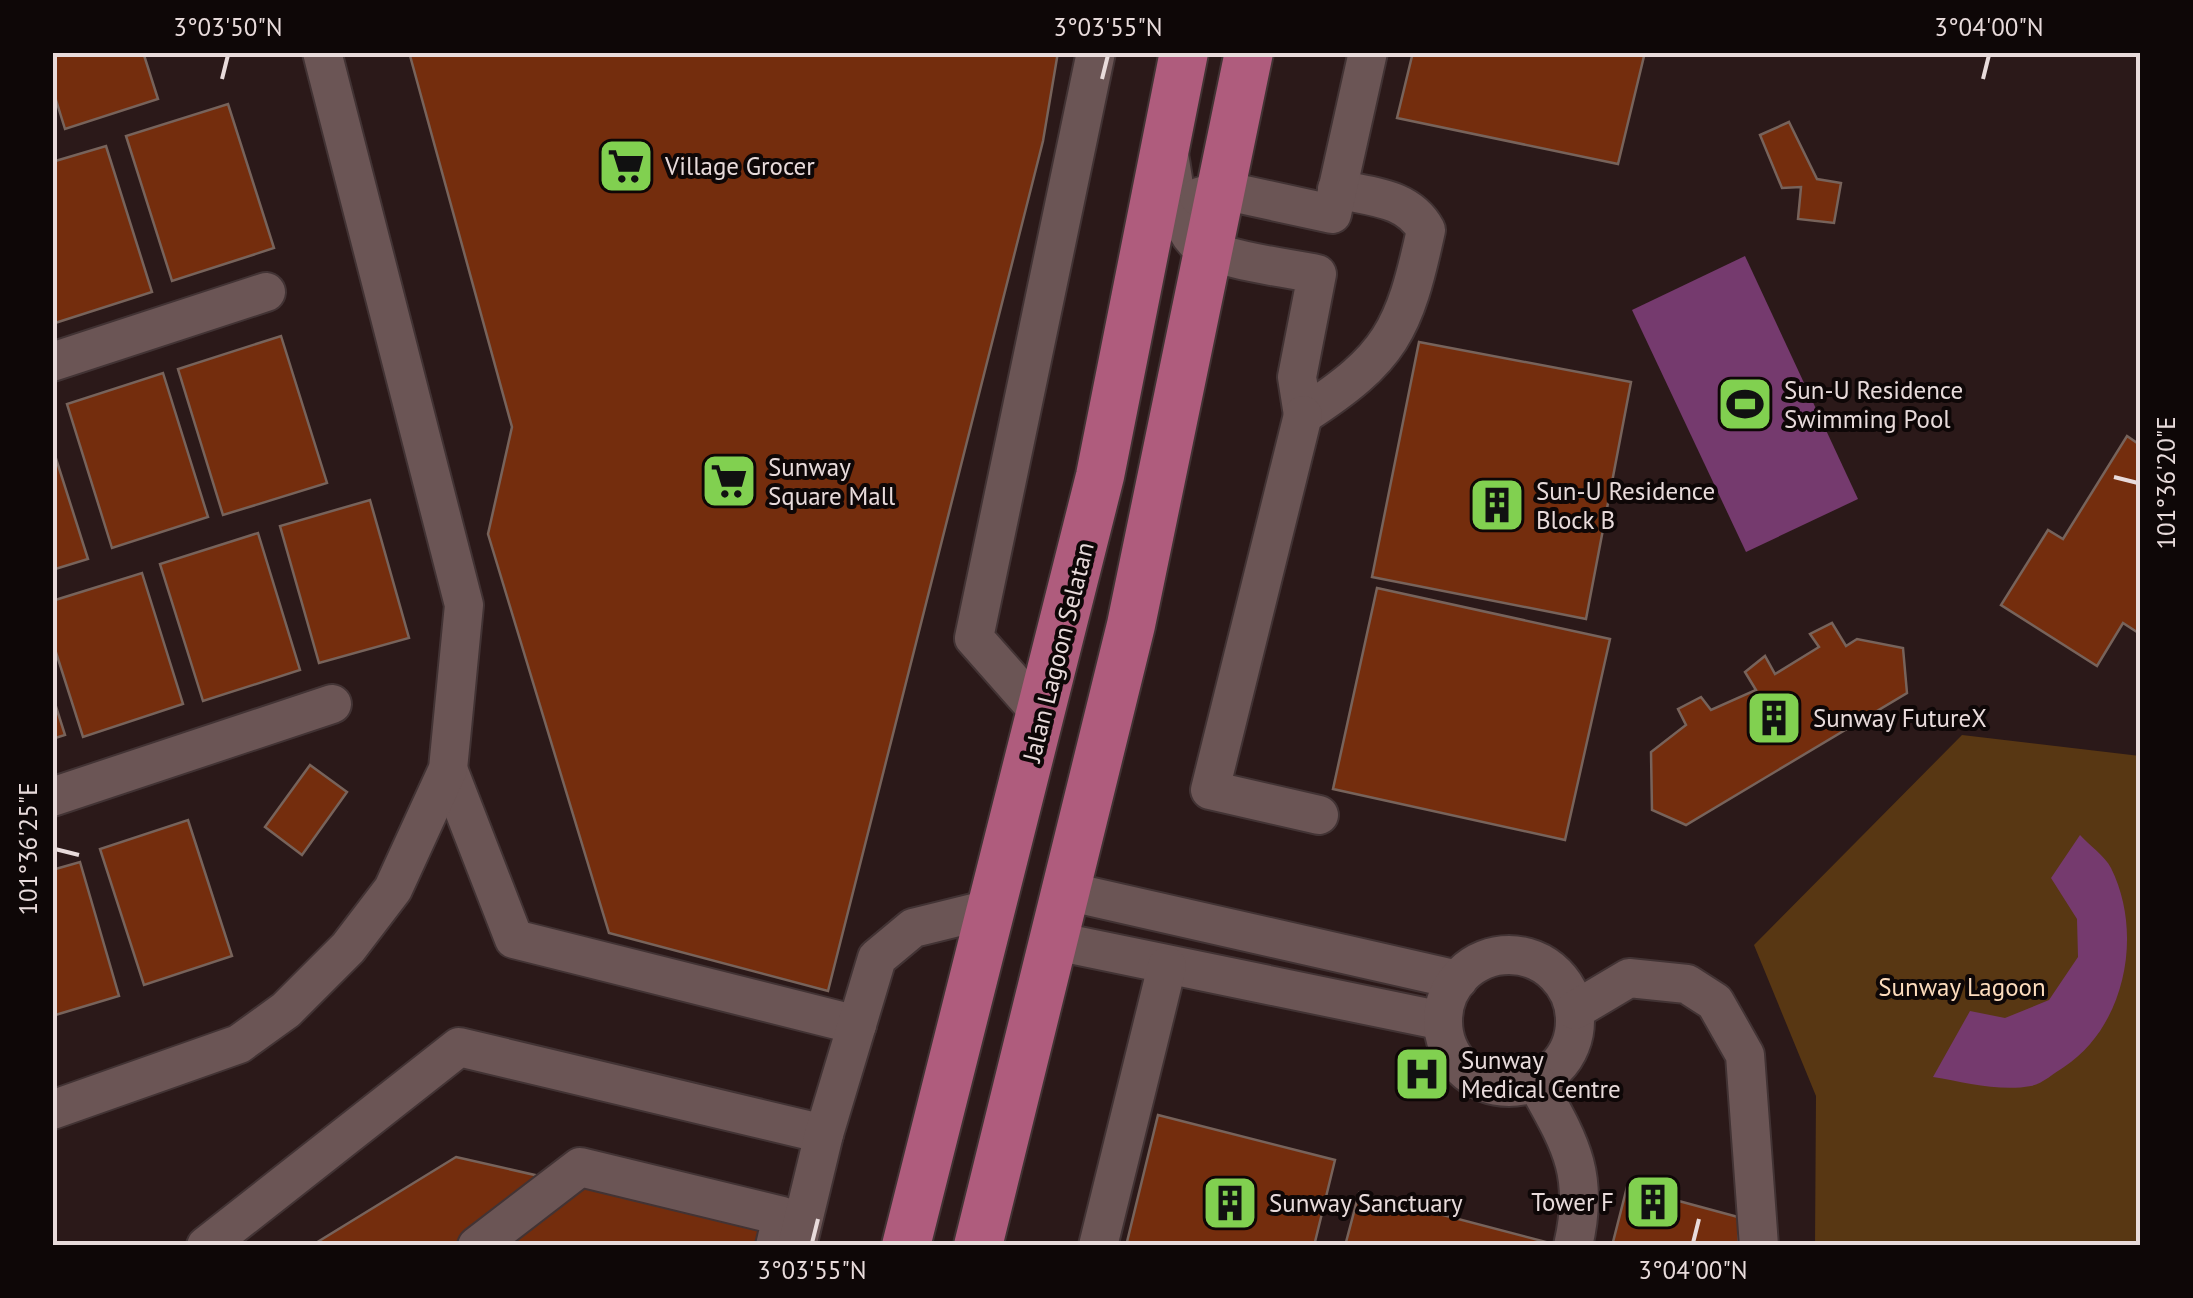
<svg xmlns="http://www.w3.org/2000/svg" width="2193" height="1298" viewBox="0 0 2193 1298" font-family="'PT Sans',sans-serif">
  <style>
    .green { fill: #583713 }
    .water { fill: #753a6e }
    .building { fill: #742d0d; stroke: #77635b; stroke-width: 2.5 }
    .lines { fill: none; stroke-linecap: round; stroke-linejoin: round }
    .minor-casing { stroke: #423334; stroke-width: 42 }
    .major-casing { stroke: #423334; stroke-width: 52 }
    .minor { stroke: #6b5555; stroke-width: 38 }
    .major { stroke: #af5c7d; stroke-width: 48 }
    .ticks { fill: none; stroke: #e8dbdb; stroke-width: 4 }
    .labels { text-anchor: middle; stroke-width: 8; stroke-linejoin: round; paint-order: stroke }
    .poi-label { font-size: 25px; fill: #e8dbdb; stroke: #0e0707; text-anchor: start }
    .street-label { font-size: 25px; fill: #e8dbdb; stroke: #0e0707 }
    .park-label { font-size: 25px; fill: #fddcbd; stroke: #0e0707 }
    .neatline { fill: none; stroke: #e8dbdb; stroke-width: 4 }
    .ticks-label { font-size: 25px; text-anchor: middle; fill: #e8dbdb }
  </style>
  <rect width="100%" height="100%" fill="#2b1919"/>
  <polygon class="green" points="1962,735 2140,756 2140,1245 1815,1245 1816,1096 1754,945"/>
  <g class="water">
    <polygon points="1745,256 1858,499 1746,552 1632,310"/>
    <path d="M2080,835C2089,845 2105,856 2111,868C2144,934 2125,1027 2064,1067C2054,1073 2042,1084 2031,1086C2000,1092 1964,1082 1933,1077L1970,1011L2005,1018L2049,1000L2078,957L2077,919L2051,878Z"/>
  </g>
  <g class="building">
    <polygon points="52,52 143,52 158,99 65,129 52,87"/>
    <polygon points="409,52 1058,52 1043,141 828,991 609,933 488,534 512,427"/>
    <polygon points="1413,52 1645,52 1618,164 1397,118"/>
    <polygon points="228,104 274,248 172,281 126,136"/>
    <polygon points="1789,122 1817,179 1841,183 1834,223 1798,219 1801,187 1782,188 1760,135"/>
    <polygon points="106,146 152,292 52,324 52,162"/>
    <polygon points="281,336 327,483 223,515 178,369"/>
    <polygon points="1419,342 1631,382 1586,619 1372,577"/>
    <polygon points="163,373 208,517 112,548 67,404"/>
    <polygon points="2127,436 2140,445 2140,634 2123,623 2097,666 2001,605 2048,530 2063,539"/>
    <polygon points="52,446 88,559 52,570"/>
    <polygon points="370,500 409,638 319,663 280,526"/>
    <polygon points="258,533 300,670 203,701 160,564"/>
    <polygon points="142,573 183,704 83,737 52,640 52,601"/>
    <polygon points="1377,588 1610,639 1565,840 1333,789"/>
    <polygon points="1832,623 1846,646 1857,639 1903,648 1907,693 1686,825 1652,810 1651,752 1686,725 1678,709 1701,697 1711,710 1756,690 1745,672 1765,656 1775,674 1819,647 1810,634"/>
    <polygon points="52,694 65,735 52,739"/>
    <polygon points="310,765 347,792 302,855 265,827"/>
    <polygon points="188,820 232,956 144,985 100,849"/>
    <polygon points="80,862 119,996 52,1016 52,870"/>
    <polygon points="1158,1115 1335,1160 1314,1246 1126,1246"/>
    <polygon points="456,1157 776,1230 772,1246 311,1246"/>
    <polygon points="1627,1187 1738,1217 1739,1246 1612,1246"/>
    <polygon points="1359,1193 1561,1246 1345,1246"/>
  </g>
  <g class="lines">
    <g class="minor-casing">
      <g id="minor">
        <path d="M1168,150C1174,176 1175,221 1195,241C1213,260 1289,268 1317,274L1297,377L1303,415C1391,358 1404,331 1426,230C1408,197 1371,197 1337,189"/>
        <polyline points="1199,197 1222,190 1332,214 1368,52"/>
        <polyline points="52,362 266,292"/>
        <polyline points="1303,415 1210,790 1319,815"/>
        <polyline points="1042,715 974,638 1096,52"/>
        <polyline points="448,769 514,939 857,1025"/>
        <polyline points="52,797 332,704"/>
        <polyline points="1066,891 1458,980"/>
        <polyline points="1055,941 1443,1021"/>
        <circle cx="1509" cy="1021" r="66"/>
        <polyline points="1575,1010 1629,978 1687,984 1715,1002 1745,1055 1759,1246"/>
        <path d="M1536,1082C1570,1143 1590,1174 1573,1246"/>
        <polyline points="52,1110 239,1044 286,1010 348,948 393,889 448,769 464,605 322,52"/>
        <polyline points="206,1246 459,1047 824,1134"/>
        <polyline points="477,1246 580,1167 782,1216 775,1246"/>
        <polyline points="797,1246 824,1134 877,958 913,928 994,908"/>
        <polyline points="1098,1246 1167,966"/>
      </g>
    </g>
    <g class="major-casing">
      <g id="major">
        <polyline points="906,1246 1100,476 1184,52"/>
        <polyline points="978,1246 1131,625 1249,52"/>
      </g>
    </g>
    <use href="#minor" class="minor"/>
    <use href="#major" class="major"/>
  </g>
  <path class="ticks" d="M222,79L228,55M1102,79L1108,55M1983,79L1989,55M2114,477L2138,483M55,849L79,855M812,1243L818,1219M1693,1243L1699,1219"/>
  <defs>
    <g id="supermarket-square" transform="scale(2.875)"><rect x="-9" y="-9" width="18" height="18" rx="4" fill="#81d050" stroke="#0e0707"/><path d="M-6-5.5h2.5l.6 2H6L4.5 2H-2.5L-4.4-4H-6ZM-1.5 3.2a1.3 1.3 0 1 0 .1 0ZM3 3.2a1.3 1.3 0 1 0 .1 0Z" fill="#111"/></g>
    <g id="stadium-square" transform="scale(2.875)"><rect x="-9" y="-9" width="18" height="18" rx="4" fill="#81d050" stroke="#0e0707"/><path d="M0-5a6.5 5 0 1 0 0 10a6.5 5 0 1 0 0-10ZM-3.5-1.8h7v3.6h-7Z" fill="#111"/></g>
    <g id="building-square" transform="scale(2.875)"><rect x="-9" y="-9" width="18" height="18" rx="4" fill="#81d050" stroke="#0e0707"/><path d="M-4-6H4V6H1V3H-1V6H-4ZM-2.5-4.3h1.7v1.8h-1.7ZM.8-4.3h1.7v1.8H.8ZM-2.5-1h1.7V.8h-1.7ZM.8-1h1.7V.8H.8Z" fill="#111"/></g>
    <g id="hospital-square" transform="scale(2.875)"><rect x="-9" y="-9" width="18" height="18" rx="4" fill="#81d050" stroke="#0e0707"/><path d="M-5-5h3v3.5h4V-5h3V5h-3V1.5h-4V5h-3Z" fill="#111"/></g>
  </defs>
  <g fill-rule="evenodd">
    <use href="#supermarket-square" x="626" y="166"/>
    <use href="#stadium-square" x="1745" y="404"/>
    <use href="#supermarket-square" x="729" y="481"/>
    <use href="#building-square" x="1497" y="505"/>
    <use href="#building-square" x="1774" y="718"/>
    <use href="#hospital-square" x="1422" y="1074"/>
    <use href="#building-square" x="1653" y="1202"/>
    <use href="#building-square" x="1230" y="1203"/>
  </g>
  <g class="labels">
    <g class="poi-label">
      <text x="665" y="175">Village Grocer</text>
      <text x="1784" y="399">Sun-U Residence<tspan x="1784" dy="29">Swimming Pool</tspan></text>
      <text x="768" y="476">Sunway<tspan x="768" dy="29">Square Mall</tspan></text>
      <text x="1536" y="500">Sun-U Residence<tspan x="1536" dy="29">Block B</tspan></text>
      <text x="1813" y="727">Sunway FutureX</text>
      <text x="1461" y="1069">Sunway<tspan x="1461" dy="29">Medical Centre</tspan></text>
      <text x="1614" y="1211" text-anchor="end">Tower F</text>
      <text x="1269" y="1212">Sunway Sanctuary</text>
    </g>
    <g class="street-label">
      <text transform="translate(1058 652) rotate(-76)" y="9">Jalan Lagoon Selatan</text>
    </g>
    <g class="park-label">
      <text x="1962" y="996">Sunway Lagoon</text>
    </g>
  </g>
  <rect width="2193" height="1298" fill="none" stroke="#0e0707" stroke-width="110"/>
  <rect x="55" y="55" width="2083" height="1188" class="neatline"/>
  <g class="ticks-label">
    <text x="228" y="36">3°03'50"N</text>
    <text x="1108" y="36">3°03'55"N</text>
    <text x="1989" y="36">3°04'00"N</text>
    <text transform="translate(2166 483) rotate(-90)" y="9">101°36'20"E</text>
    <text transform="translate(28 849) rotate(-90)" y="9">101°36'25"E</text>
    <text x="812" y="1279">3°03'55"N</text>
    <text x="1693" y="1279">3°04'00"N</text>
  </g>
</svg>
